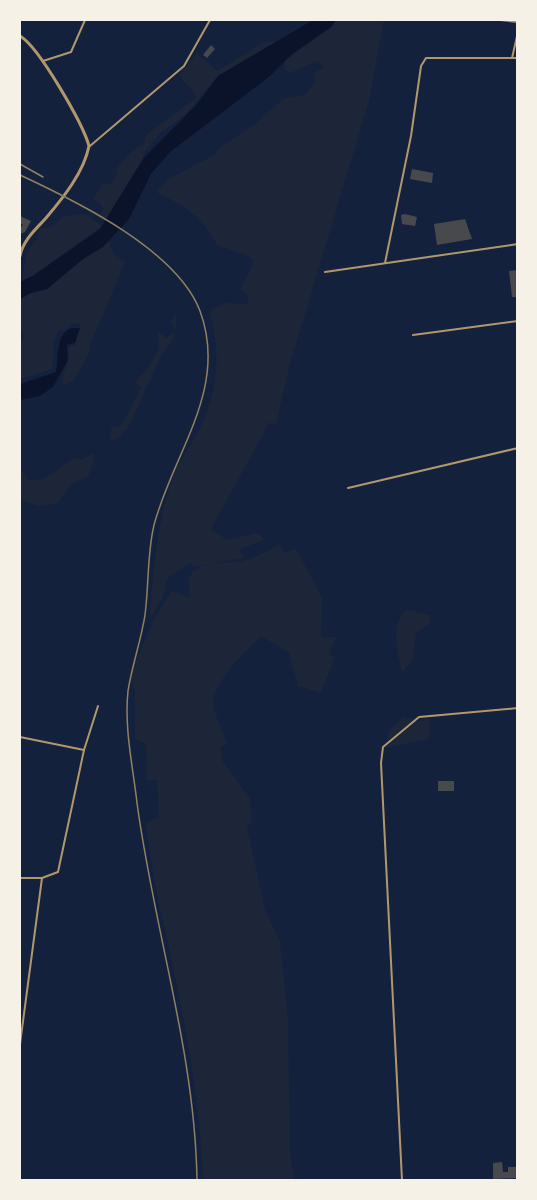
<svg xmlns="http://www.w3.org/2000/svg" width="537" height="1200" viewBox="0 0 537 1200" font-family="Lato,sans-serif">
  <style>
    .green { fill: #1d2539 }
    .water { fill: #0b132b }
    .building { fill: #48494c }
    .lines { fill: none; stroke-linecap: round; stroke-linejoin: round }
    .minor { stroke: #b1986c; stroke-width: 2 }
    .tertiary { stroke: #b1986c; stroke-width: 3 }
    .rail { stroke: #918062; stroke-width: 1.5 }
  </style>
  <rect width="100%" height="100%" fill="#14213d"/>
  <g class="green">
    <path d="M336,20H384L369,101L290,364L276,424L269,423L211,529L227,540L258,533L264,540L240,549L244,558L193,567L191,562L167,579L162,599L149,620C154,572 156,523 173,477C178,462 188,451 195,437C219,395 221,356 210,310L225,303L248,304L247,295L241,289L254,261L246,255L217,245C200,215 187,207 156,192L170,178L214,155L224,144L254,125L284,98L305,95L316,80L313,74L324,67L318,61L290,73L284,69L285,61L331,27Z"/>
    <path d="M266,41L277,42L218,76L186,114L162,132L144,152L143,159L105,221L97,217L103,210L100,203L93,199L103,184H111L118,173L115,170C124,160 131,150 144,144L146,135L197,97L179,75L197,53L217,71Z"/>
    <path d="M79,214L88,216L102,226L34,275L22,281C25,266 24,249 37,240L39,228L52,227L63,217Z"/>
    <path d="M109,241L113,253L125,262L90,345L89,354L73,381L63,385C61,372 72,361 68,348L75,345L80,323L72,324L66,330L58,332L54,341L52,369L20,379V341L25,338L20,329V299L31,293L47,289L83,259Z"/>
    <path d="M175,313L177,321L174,338L162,354L128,428L119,438L109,441L112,426L119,427C129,415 133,401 141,388L135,382C149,368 164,351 157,331L166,338L176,331L171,321Z"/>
    <path d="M95,453L89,475L70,486L56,504L38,506L20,500V468L29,480C48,482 58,468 74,458L81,460Z"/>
    <path d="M280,544L284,553L296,549L322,597L321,637H336L329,654L335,657L321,693L298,686L289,653L261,636C246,651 208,686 214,709C217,721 224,733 227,745L220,746L223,762L250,798L252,822L247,827L265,910L280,941L288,1020L290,1152L294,1180H203C199,1084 179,992 158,899C152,874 150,847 145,822L159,818L157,780H147L146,744L135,739V692L130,676L152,623L172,591L190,598C190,593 188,585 189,579C194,558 231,565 246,560C258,556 269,551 280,544Z"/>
    <path d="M406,610L431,615L429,624L416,633L412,661L402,672C398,653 390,625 406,610Z"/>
    <polygon points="403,717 415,719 386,742 389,731"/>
    <polygon points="429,718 429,739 385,748 413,724"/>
  </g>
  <g class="water">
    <polygon points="313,20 336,20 331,27 292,54 270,76 170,152 151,174 129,219 103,247 83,259 47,289 31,293 20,299 20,282 34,275 100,229 143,159 197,104 218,76"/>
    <path d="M72,328H80L75,343L67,345L68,360L53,387L40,396L20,400V384L56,372C59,357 55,333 72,328Z"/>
  </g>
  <g class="building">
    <polygon points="211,45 215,49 207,58 203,55"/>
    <polygon points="412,169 433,173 432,183 410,179"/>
    <polygon points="405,214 417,217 415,226 402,224 401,215"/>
    <polygon points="20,216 31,221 25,232 20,234 20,228 23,225 20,223"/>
    <polygon points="465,219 472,239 437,245 434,224"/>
    <polygon points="518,270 518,297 512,297 509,271"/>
    <rect x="438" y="781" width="16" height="10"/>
    <polygon points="502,1162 503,1172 508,1172 508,1167 518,1167 518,1178 493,1179 493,1163"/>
  </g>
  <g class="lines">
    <g class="minor">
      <polyline points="500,20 518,22"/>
      <polyline points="512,58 518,32"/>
      <polyline points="43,61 71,52 85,20"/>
      <polyline points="90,146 184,66 210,20"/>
      <polyline points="385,263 411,136 421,66 426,58 518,58"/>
      <polyline points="325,272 518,244"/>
      <polyline points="413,335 518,321"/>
      <polyline points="348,488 518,448"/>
      <polyline points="20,737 84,750 98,706"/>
      <polyline points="20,878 42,878 58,872 84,750"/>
      <polyline points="20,1044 42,878"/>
      <polyline points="402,1180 381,763 383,747 419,717 518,708"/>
    </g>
    <path class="tertiary" d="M20,36C39,47 83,124 89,146C84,172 63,198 46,218C36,229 23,240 20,256"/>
    <g class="rail">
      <polyline points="20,164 43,177"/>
      <path d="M20,175C76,201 177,250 200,311C229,389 173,453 154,525C147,554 149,585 145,615C141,641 132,665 128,691C124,728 133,767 137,803C154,930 195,1052 197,1180"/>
    </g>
  </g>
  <rect width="537" height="1200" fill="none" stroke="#f6f1e7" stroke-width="42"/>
</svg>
